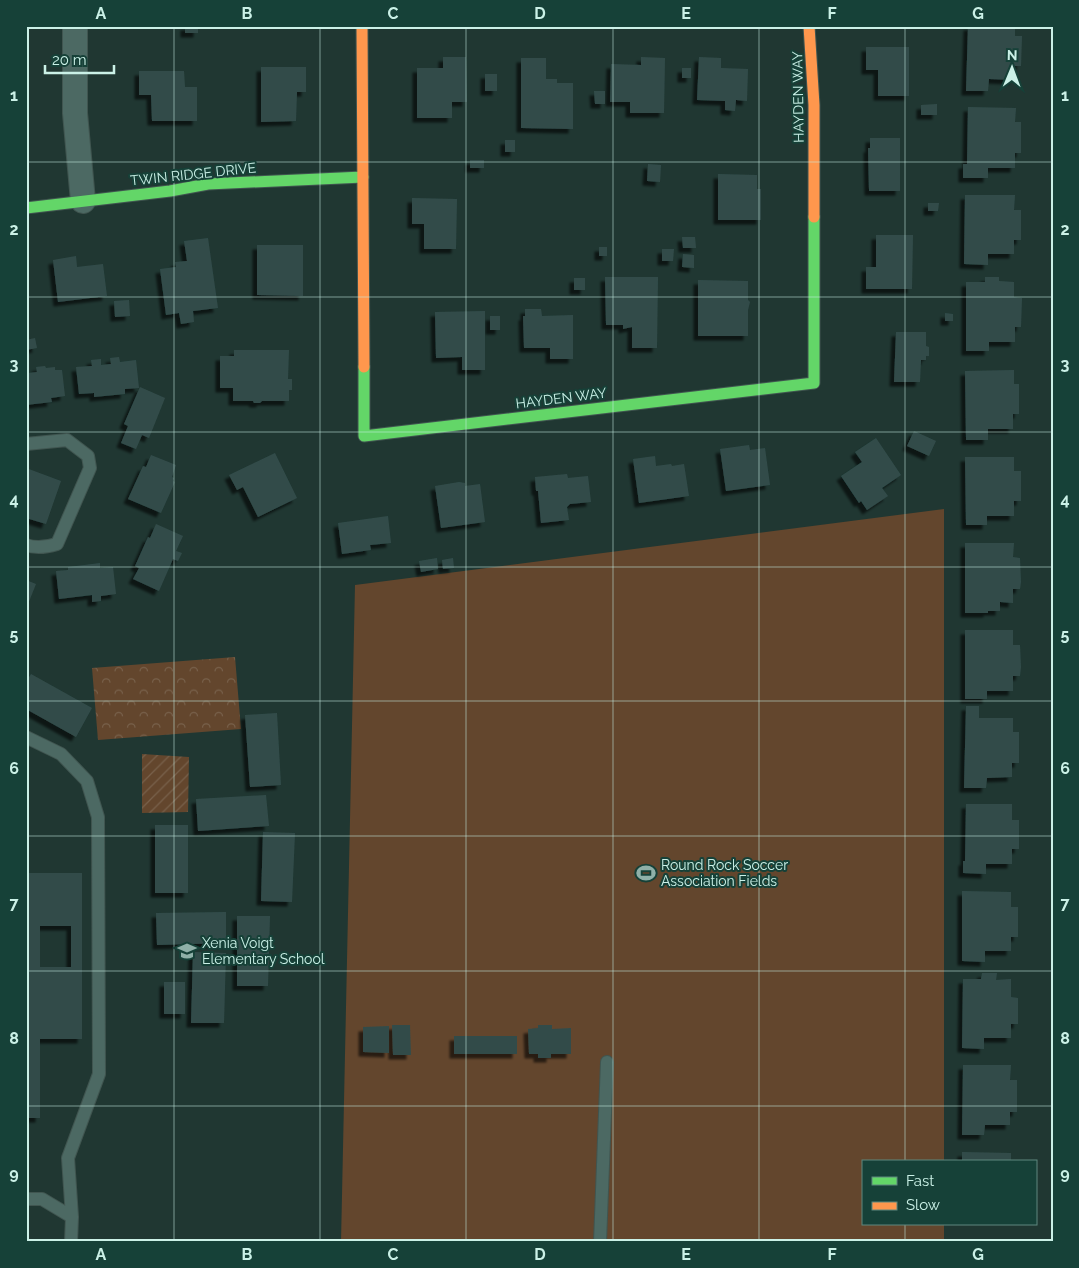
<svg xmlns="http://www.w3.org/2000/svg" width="1079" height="1268" viewBox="0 0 1079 1268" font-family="Raleway,sans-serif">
  <defs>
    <pattern id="park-crowns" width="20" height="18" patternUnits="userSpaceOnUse" patternTransform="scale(1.25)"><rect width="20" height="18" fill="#63462d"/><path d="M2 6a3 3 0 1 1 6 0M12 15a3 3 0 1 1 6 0" fill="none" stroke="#78614b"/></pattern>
    <pattern id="garden-furrows" width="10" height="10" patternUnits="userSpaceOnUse" patternTransform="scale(1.25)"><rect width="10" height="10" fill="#63462d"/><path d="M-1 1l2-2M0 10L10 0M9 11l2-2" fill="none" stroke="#78614b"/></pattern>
    <filter id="shadow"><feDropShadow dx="-4.5" dy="4.5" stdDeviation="1" flood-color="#0009"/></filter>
  </defs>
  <rect width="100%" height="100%" fill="#203732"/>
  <path fill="url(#park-crowns)" d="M235 657 241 729 98 740 92 668Z"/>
  <path fill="url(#garden-furrows)" d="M142 754 189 757 188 812 142 813Z"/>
  <path fill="#63462d" d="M944 509V1162H863V1224H944V1242H341L355 585Z"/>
  <path fill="#324c4a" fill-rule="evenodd" filter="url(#shadow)" d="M185 26H198V33H185Z
    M968 26H1015V36H1022L1021 66H1014V80L989 79 988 91H966Z
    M866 47H909V96H878V70H866Z
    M443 57H466L467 102H452V118H417V68H443Z
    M641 57 665 58 664 113H630V102H610L611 64 641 65Z
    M699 57 721 58V68L748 69 747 101 736 100 735 111 725 110V101L697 100Z
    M521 58H546V79H557V83H573V129L521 128Z
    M261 67H306V92H297L296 121 261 122Z
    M682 68H691V78H682Z
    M139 71H184L185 87H197V121H152L151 95H139Z
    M485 74H497V91H485Z
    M594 91H605V104H595Z
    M937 104V115H921V105Z
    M968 107 1016 108 1015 122H1021V153H1015V168H988V178H963V164H967Z
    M870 138H900V191H869L868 148H870Z
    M505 140H515V152H505Z
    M470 160H484V168H470Z
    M648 164 661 165 660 182 647 181Z
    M718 174 757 175V189H761V220H718Z
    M965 195H1015L1014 210H1021V240H1014V254H988V265L964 264Z
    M412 198 457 199 456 249H424V224H412Z
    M928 203H939L938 211H928Z
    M876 235H913L912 289H866V267H876Z
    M682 237H695L696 248H683Z
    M208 238 218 308 193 311 194 322 181 324 179 313 166 315 160 269 176 267 175 262 187 261 184 241Z
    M257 245H303V296L257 295Z
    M599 247H607V256H599Z
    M662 249H674L673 261H662Z
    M683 254 694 255V268L682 267Z
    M76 256 77 267 103 264 107 296 58 302 53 260Z
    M605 277H658L657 348H632V327L623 329V325H606Z
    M985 277H999V281L1014 282V297L1022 298 1021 327H1015V342H989V351H966V282H985Z
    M574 278H585V290H574Z
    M698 280 748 281V300L750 302 748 310V336H698Z
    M129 300 130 316 115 317 114 301Z
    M525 309H541L542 316 573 315V359H550V348H524L523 316H525Z
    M485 311V370H462V357L436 358 435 312Z
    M945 313 953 314V321H945Z
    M490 316H500V330H490Z
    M896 332H926V346L929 347V356H926V360H921L920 382H894Z
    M35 338 37 348 26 350V340Z
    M234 350H289L288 379H292V390H289V401H262L260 403H254L253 401H233V388H220V356H234Z
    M119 357 120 362 136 360 139 388 125 389V394L94 397V393L79 394 76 367 92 366 91 360 101 359V365L111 364 110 358Z
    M26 366 28 373 37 372 36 367 45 366 46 368 55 367V370H62L65 396 51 398 52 402 26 405Z
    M1014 370V384H1019V414H1013V429H988V440H966L965 371Z
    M140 387 165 398 149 438 142 435 136 449 121 443 128 426 124 424Z
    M914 431 936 441 929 456 907 446Z
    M876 438 901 475 882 488 888 496 867 510 861 501 859 503 841 476 862 462 855 452Z
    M749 445 750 450 765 448 770 485 726 491 720 449Z
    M275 453 297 498 258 517 243 487 237 490 229 475Z
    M151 455 176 465 172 477 174 478 173 481 175 482 161 513 128 499 143 466 146 467Z
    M655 456 656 466 671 464 672 466 684 464 689 496 639 503 633 459Z
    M965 457H1014V471H1021V501H1014V516H987V525H966Z
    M26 468 61 481 46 524 26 518Z
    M567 474 568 478 588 476 591 502 570 504 567 507 569 520 541 523 538 491H536L535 477Z
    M459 482 465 483V486L480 484 485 522 441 528 435 486Z
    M388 516 391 543 370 545 371 550 342 554 338 523Z
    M156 524 183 536 176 551 182 553 178 561 173 559 159 591 133 579 139 568 135 566 148 537 150 538Z
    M965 543H1014L1013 557 1020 558 1021 582 1020 589H1013V603L1000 602V611H988V613H965Z
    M437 558 438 569 421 572 419 561Z
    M453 558 454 568 443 569 442 560Z
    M100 563V568L113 567 116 594 101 596V601L92 602V595L59 599 56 571 68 570V567Z
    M26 580 36 584 26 609Z
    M965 630H1013V645H1020L1021 667 1020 676H1013V691H987V699H965Z
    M31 674 92 708 76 737 26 709V682Z
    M966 706H979V718H1013V732H1019V763H1012V777L987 778 986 788H964Z
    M277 713 281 785 250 787 245 715Z
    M266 795 269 826 198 831 196 799Z
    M966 804H1012V820H1019V849H1012V864H986V874L963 873V861H965Z
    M155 825H188V893H155Z
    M263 832 295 833 292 902 261 901Z
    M26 873H82V1039H40V1118H26ZM40 926H71V967H40Z
    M962 891 1011 892V907H1018V937H1011V951H985V962L962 961Z
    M226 912V943L157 945 156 913Z
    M237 916H270L268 986H237Z
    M193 952 226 953 224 1023H191Z
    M982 973H997L996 980 1011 979V997L1018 998V1024H1011V1038H984V1049L962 1048 963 979H981Z
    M164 982H185V1014H164Z
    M392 1025H410L411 1055H393Z
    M538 1025H552V1029L571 1028V1054H551V1058H538V1054H529L528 1029 538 1028Z
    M389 1026V1053L363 1052V1027Z
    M454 1036H517V1054H454Z
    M963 1065H1011L1010 1080H1017V1112H1010V1125H985L984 1135H962Z
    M962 1152 1011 1153V1162H962Z
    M962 1239H1011V1242H962Z"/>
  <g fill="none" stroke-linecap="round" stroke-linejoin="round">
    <g stroke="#405550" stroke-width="14">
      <path id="lane" d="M26 444 67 440 88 456 90 468 57 544C47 547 37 549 26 545
        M26 737 61 754 87 781 98 817 99 1074 68 1158 72 1217 71 1242
        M26 1199H42L72 1217
        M600 1242 607 1062"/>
    </g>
    <g stroke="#405550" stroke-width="26">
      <path id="street" d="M75 26V113L83 201"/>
    </g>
    <g stroke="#405550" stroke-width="13">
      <path id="fast" d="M26 208 170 191 208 184 363 177
        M364 367V436L814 383V217"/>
    </g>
    <g stroke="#405550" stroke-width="13">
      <path id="slow" d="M362 26 364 367
        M809 26 814 105V217"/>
    </g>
    <use href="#lane" stroke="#4c6963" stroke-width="12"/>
    <use href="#street" stroke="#4c6963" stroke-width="24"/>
    <use href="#fast" stroke="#63d668" stroke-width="11"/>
    <use href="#slow" stroke="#ff974d" stroke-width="11"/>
  </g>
  <path fill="none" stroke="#cbf1e7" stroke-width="1" stroke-opacity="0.55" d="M174 26V1242M320 26V1242M466 26V1242M613 26V1242M759 26V1242M905 26V1162M26 162H1053M26 297H1053M26 432H1053M26 567H1053M26 701H1053M26 836H1053M26 971H1053M26 1106H1053M905 1224V1242"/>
  <defs>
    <g id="stadium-bare" transform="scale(1.5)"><path d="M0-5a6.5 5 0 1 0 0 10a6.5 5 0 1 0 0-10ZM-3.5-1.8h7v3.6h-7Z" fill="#8fb0a8" stroke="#164138" stroke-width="2.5" paint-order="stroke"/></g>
    <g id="school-bare" transform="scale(1.5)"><path d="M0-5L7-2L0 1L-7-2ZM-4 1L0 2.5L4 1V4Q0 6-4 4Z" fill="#8fb0a8" stroke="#164138" stroke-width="2.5" paint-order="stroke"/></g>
  </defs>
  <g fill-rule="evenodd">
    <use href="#stadium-bare" x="646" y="873"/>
    <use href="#school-bare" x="187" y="951"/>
  </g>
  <g text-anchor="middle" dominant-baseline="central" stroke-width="4" stroke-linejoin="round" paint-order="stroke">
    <g font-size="14" fill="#cbf1e7" stroke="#164138">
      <text transform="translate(798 97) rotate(-91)">HAYDEN WAY</text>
      <text transform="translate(193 174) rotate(-6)">TWIN RIDGE DRIVE</text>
      <text transform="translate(561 398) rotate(-7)">HAYDEN WAY</text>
    </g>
    <g font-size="14" fill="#cbf1e7" stroke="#164138" text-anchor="start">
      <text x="661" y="865">Round Rock Soccer<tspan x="661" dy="16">Association Fields</tspan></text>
      <text x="202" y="943">Xenia Voigt<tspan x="202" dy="16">Elementary School</tspan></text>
    </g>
  </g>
  <rect width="1079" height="1268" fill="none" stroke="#164138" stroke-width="55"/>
  <rect x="862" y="1160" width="175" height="65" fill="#164138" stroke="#5e877e"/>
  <rect x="872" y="1177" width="25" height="8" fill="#63d668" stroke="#5e877e"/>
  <text x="906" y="1186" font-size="15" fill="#cbf1e7">Fast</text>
  <rect x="872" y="1202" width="25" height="8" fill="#ff974d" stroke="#5e877e"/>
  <text x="906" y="1210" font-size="15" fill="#cbf1e7">Slow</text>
  <g transform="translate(1012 68) rotate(1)" stroke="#164138" stroke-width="4" paint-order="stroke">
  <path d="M0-4L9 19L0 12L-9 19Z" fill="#cbf1e7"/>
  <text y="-8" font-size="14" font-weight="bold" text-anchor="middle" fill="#cbf1e7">N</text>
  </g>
  <path d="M45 65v8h69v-8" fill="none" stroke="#cbf1e7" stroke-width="2.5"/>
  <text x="52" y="65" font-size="15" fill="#cbf1e7" stroke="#164138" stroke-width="4" paint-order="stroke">20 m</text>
  <rect x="28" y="28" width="1024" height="1212" fill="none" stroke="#cbf1e7" stroke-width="2"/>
  <g font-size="16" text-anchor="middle" font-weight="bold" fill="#cbf1e7">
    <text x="101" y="19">A</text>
    <text x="247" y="19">B</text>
    <text x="393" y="19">C</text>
    <text x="540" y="19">D</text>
    <text x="686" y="19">E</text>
    <text x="832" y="19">F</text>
    <text x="978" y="19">G</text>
    <text x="14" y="101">1</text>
    <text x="1065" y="101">1</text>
    <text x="14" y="235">2</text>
    <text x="1065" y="235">2</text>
    <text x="14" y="370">3</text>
    <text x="1065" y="370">3</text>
    <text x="14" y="505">4</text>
    <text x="1065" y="505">4</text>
    <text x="14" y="640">5</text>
    <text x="1065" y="640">5</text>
    <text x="14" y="774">6</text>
    <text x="1065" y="774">6</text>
    <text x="14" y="909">7</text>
    <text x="1065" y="909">7</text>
    <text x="14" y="1044">8</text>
    <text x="1065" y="1044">8</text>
    <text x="14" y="1179">9</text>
    <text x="1065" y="1179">9</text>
    <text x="101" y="1260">A</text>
    <text x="247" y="1260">B</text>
    <text x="393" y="1260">C</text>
    <text x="540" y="1260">D</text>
    <text x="686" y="1260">E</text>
    <text x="832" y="1260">F</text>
    <text x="978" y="1260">G</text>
  </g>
</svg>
